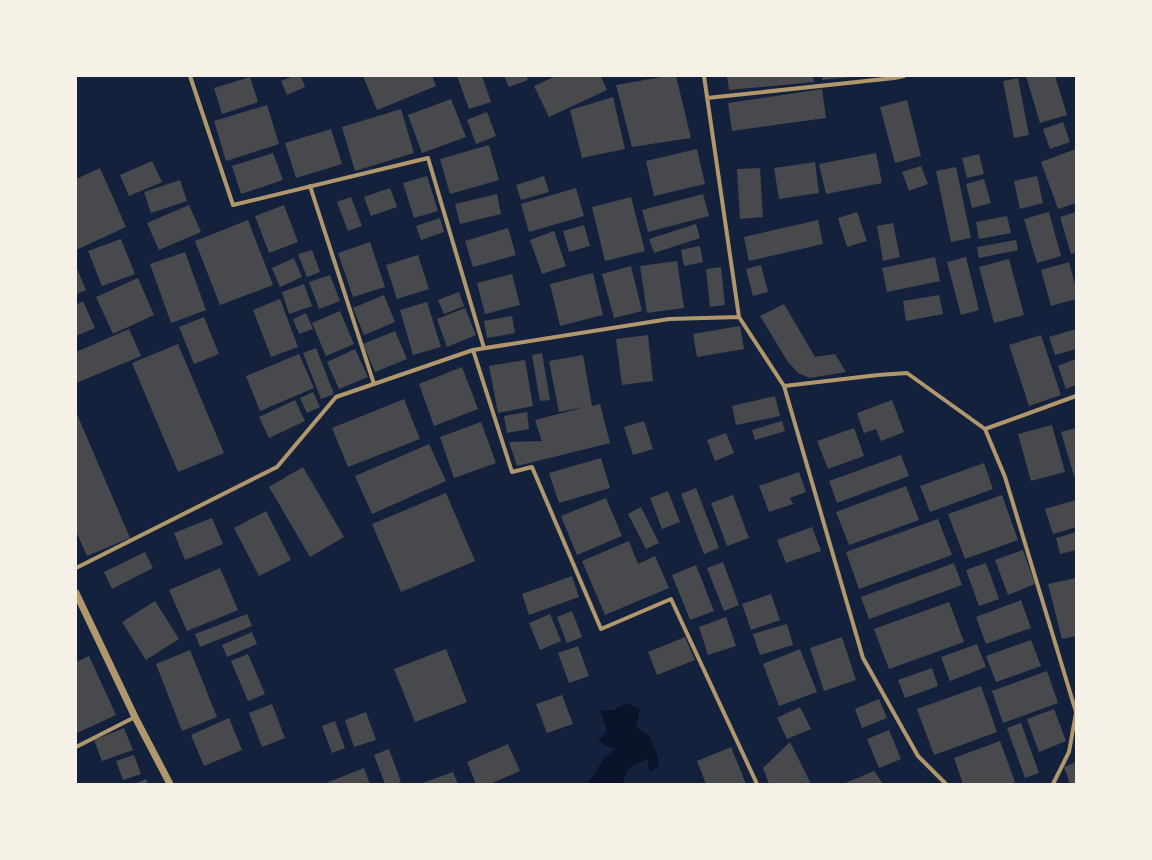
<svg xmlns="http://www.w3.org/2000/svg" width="1152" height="860" viewBox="0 0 1152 860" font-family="Commissioner,sans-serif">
  <rect width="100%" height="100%" fill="#14213d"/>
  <path fill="#0b132b" d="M627 703 640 709 636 727 650 737 657 755 659 766 649 772 648 759C633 765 625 767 623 784H588L604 758 615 749 598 742 607 731 600 711 614 710Z"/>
  <path fill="#48494c" d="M294 76H301L305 87 287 95 281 81Z
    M363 76H432L436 86 377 110Z
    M457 76H482L491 102 469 109Z
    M504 76H526L528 80 509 87Z
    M556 76H601L607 90 549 117 534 86Z
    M667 76H676L691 138 632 147 616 85Z
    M727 76H813L814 82 729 90Z
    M822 76H850V77L822 80Z
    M1026 76H1055L1067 115 1040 123Z
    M250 77 258 102 222 114 214 88Z
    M1018 78 1029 135 1014 138 1003 81Z
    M822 89 826 118 732 131 728 103Z
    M613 97 625 149 582 158 570 110Z
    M451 99 466 137 422 153 408 115Z
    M907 100 921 156 895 163 880 107Z
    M267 105 279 144 226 161 214 121Z
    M401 109 414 153 355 171 342 127Z
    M487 112 496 136 476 144 467 120Z
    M1063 122 1070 142 1050 149 1043 129Z
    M331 129 342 164 296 178 285 143Z
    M489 145 499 180 450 194 440 159Z
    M697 149 705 184 654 196 646 161Z
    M1076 149V203L1058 209 1041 162Z
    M273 153 283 180 241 194 232 166Z
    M876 153 882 183 826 194 819 164Z
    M979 154 984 174 967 178 962 158Z
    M152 161 162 182 129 196 120 175Z
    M815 162 819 193 779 199 774 168Z
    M921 166 928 184 909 191 902 172Z
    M956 167 971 238 951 242 936 171Z
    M100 168 126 227 76 250V179Z
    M760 168 763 217 740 219 737 169Z
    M427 176 438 211 414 218 403 183Z
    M544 176 549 192 521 200 516 185Z
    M1037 176 1043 203 1020 209 1014 181Z
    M984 179 991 203 972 208 966 184Z
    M180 180 187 201 151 213 144 192Z
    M390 188 397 207 371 216 364 197Z
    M576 188 584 216 529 232 521 204Z
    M497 194 501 214 460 224 455 204Z
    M703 194 709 216 648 232 642 210Z
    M351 197 362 226 348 231 337 202Z
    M631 197 645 251 605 261 592 207Z
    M189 205 201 232 159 250 147 223Z
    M284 205 298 242 269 253 255 216Z
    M857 212 867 241 847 247 838 218Z
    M1049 212 1061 256 1037 263 1024 219Z
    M1076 212V252L1071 254 1060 217Z
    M1007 216 1011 233 979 239 976 222Z
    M440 218 444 232 421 240 416 226Z
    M248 220 273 285 220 305 195 241Z
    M818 220 823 244 749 261 744 237Z
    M893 223 900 257 883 261 877 226Z
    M696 224 700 238 654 253 649 239Z
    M584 225 590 246 569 252 563 231Z
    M508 228 516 255 473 267 465 241Z
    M554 231 566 266 542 274 530 240Z
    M121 239 135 274 102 286 88 251Z
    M1016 240 1018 250 979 258 977 247Z
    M370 242 385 287 353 297 338 253Z
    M700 246 703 262 684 266 681 250Z
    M312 250 320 272 307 277 298 254Z
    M185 252 206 310 171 323 150 264Z
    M418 255 429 289 397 299 386 265Z
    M935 257 940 281 887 292 882 268Z
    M966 257 979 310 961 315 947 262Z
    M294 258 302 277 280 287 272 268Z
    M1009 259 1024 315 994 323 979 267Z
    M677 261 684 308 647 313 640 266Z
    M1069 262 1076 288V299L1051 306 1041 270Z
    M761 265 768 292 753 296 746 269Z
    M76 266 86 290 76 294Z
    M631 266 642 311 614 318 602 274Z
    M721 267 725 305 710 307 706 269Z
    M593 273 603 315 560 326 550 284Z
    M512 274 520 305 485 314 477 283Z
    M330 275 340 301 319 309 309 282Z
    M138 278 154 315 113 334 96 297Z
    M304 284 312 306 289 314 282 292Z
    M459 292 464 306 444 314 438 300Z
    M384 295 395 322 364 335 353 308Z
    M939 295 943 314 906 321 903 301Z
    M280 299 298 347 271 357 253 310Z
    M83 301 95 328 76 336V305Z
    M427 302 441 347 413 355 400 310Z
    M784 304 815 357 835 354 846 372 810 378 798 373 788 362 760 316Z
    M465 308 476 335 447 347 437 319Z
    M340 311 354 344 326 356 312 323Z
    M306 313 313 329 299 334 293 319Z
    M512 316 515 333 487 338 484 321Z
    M204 317 219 354 194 364 179 327Z
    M740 326 744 349 697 357 693 334Z
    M129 329 141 356 76 383V352Z
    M1076 329V349L1055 355 1049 337Z
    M395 331 407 359 375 372 363 344Z
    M648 335 653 381 622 385 616 339Z
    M1041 335 1061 395 1029 406 1009 345Z
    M178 344 224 453 178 472 132 363Z
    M316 348 334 394 321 399 303 353Z
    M355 349 368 377 339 389 327 362Z
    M542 353 550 400 540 401 532 355Z
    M299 354 314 388 260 411 246 376Z
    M583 355 592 406 600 404 610 443 517 466 509 442 542 441 535 420 585 407 559 412 549 361Z
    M1076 359V385L1066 389 1058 366Z
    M525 360 533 406 498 413 489 366Z
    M462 367 478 409 434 426 419 384Z
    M313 392 320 407 307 413 300 398Z
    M775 396 780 416 736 425 732 406Z
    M404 399 420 439 348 467 332 428Z
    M295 400 305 421 269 438 259 417Z
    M892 400 904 432 881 441 876 429 864 433 857 413Z
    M76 412 130 538 87 556 76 531Z
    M527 412 529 429 507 433 504 416Z
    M644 421 653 449 633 455 624 427Z
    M782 421 785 431 755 440 752 430Z
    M481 422 496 463 454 478 440 437Z
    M1052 425 1065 472 1031 481 1018 434Z
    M854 428 864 456 828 469 817 441Z
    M1076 428V476H1074L1061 432Z
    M726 433 734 453 715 461 707 440Z
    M429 444 446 481 372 514 355 476Z
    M901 455 909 476 837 503 829 481Z
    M601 458 610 488 559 503 549 473Z
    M984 463 993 489 930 512 920 486Z
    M303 467 344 537 310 557 269 487Z
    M799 472 806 492 790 498 793 504 769 512 759 486Z
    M906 486 919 520 849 545 836 512Z
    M696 488 719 548 704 554 681 494Z
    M668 491 680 522 662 529 650 498Z
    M446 493 475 561 401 592 372 524Z
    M733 495 749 538 727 546 711 503Z
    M1002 495 1018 540 965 559 948 514Z
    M606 498 622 536 577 555 561 516Z
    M1076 500V527L1053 534 1045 509Z
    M641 507 659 543 646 549 628 514Z
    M266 511 291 560 259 576 234 528Z
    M212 518 223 544 185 560 174 533Z
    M938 519 952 555 859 589 846 552Z
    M812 527 821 551 786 563 777 540Z
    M1076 532V550L1060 554 1056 538Z
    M629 541 638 564 655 556 669 588 605 615 582 561Z
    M1023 550 1035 584 1008 595 995 560Z
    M145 552 153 568 112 589 104 572Z
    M723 562 739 605 724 611 707 568Z
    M954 563 962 585 869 619 861 597Z
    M986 563 999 599 979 606 966 570Z
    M696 565 714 611 690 620 672 575Z
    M220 568 238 610 187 631 169 590Z
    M572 576 579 597 529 615 522 594Z
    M1076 578V636L1062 639 1048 584Z
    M771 594 780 620 751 630 742 604Z
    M1021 600 1031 628 986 644 976 617Z
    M155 601 179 639 146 660 122 622Z
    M949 602 964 642 889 669 874 629Z
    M572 611 582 637 567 643 557 617Z
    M247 614 252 626 200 647 195 634Z
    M550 614 561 641 540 650 529 623Z
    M726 617 736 646 708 655 699 627Z
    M787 624 793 645 760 655 753 634Z
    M252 632 257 644 227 657 222 645Z
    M685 637 695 660 657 675 648 652Z
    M842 637 856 680 824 691 810 648Z
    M1031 640 1041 666 996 682 986 656Z
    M977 644 986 667 950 681 941 657Z
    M578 646 589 676 569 683 558 653Z
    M446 649 467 702 415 722 394 669Z
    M800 649 817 692 779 706 763 664Z
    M190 650 217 717 182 731 156 664Z
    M248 654 265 694 248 701 231 661Z
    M89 656 116 715 77 733 76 731V662Z
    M932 668 938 686 905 698 898 680Z
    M1047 671 1058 703 1003 723 992 691Z
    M981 686 997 732 934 755 917 709Z
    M562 695 573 724 547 733 536 704Z
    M879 699 887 718 862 728 855 709Z
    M272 704 285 738 262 747 249 713Z
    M800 707 811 729 787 739 777 718Z
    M1054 709 1066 741 1039 752 1027 719Z
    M366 712 376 740 354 747 345 720Z
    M229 718 242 750 204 766 191 735Z
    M335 721 345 748 332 753 322 726Z
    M1021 723 1039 773 1025 778 1007 728Z
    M124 728 133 750 102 761 94 740Z
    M889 730 901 759 879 768 867 739Z
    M1000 741 1015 782 1010 784H963L954 758Z
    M790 742 811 784H769L763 768Z
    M508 744 520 771 490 784H476L467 762Z
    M731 747 746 784H706L697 761Z
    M389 749 401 782 395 784H385L374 755Z
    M134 755 141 774 123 780 116 761Z
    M1076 762V783L1070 784 1064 767Z
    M364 768 370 784H326V783Z
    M874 771 883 784H843Z
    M453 772 458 784H420Z
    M146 779 148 784H134Z"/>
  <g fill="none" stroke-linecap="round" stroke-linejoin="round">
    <path stroke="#b1986c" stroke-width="4" d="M190 76 233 205 428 158 484 348
      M704 76 739 317 784 386 863 658 918 756 946 784
      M707 98 894 78 904 76
      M310 186 374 384
      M473 350 512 472 532 467 601 629 671 599 757 784
      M784 386 878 375 907 373 985 429 1005 477 1076 712
      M985 429 1076 396
      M76 568 277 467 336 397 473 350 669 319 739 317
      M76 747 135 717
      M1053 784 1069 752 1076 713"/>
    <path stroke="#b1986c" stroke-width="7" d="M76 593 135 717 170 784"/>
  </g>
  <rect width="1152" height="860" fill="none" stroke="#f6f1e7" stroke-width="154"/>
</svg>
